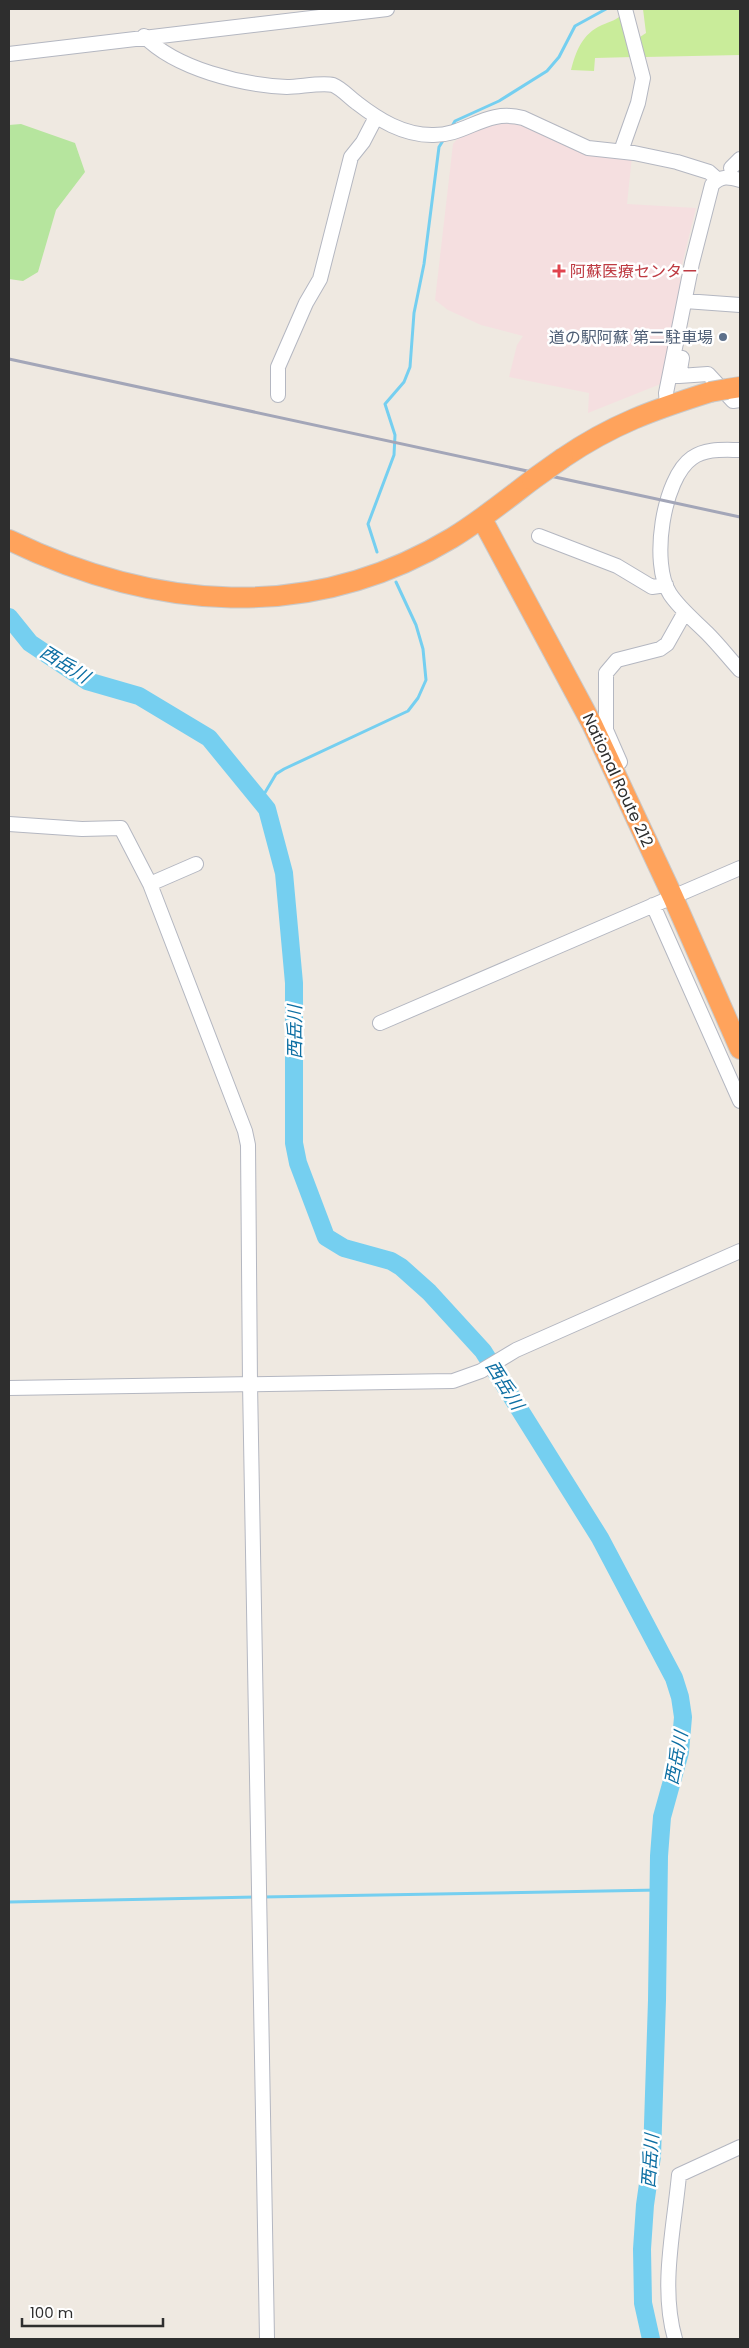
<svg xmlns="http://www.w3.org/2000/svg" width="749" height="2348" viewBox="0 0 749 2348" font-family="Poppins,'Noto Sans JP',sans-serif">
  <rect width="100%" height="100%" fill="#efe9e1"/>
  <path fill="#f5dfe0" d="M501 117 632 156 627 204 696 208 679 277 683 281 663 383 588 413 589 393 509 377 517 345 523 336 481 325 448 310 435 300 453 144 462 134Z"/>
  <path fill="#b6e59e" d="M21 124 75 143 85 172 56 210 38 272 23 281 9 279V125Z"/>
  <path fill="#c9ec9a" d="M643 9H740V55L645 57 640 37 646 33Z
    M623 13 633 57 595 58 594 71 571 70C576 51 582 34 602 25 611 21 616 21 623 13Z"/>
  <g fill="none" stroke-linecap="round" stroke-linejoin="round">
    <path stroke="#75cff0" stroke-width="3" d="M451 128 455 121 499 101 547 71 559 57 575 26 606 9
      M377 552 368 524 394 455 395 435 385 404 404 382 410 367 414 313 424 264 439 147 444 139
      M260 801 276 774 284 769 408 711 418 698 426 680 423 649 416 625 396 582
      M262 1897 659 1890
      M9 1902 256 1897"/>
    <path stroke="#75cff0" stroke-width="18" d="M9 617 30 643 87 681 139 696 209 738 267 809 284 873 294 983V1143L298 1163 326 1237 344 1248 391 1261 401 1267 429 1292 483 1351 600 1538 674 1678 680 1697 683 1717 680 1752 662 1817 659 1856 657 2000 652 2156 645 2205 642 2249 643 2303 651 2339"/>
    <g stroke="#b4b7c1" stroke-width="16">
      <path id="minor" d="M144 36C176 69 242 85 287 87 300 87 322 82 333 85 341 88 350 98 357 103 379 120 403 135 432 135 467 136 485 108 523 118L588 148 634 153 677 162 709 172 717 179
        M9 54 387 9
        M621 151 638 103 643 78 625 9
        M731 168 740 159
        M685 301 740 305
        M682 358 679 376 708 374 733 401 740 400
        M278 395V367L306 303 320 279 351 157 363 142 376 117
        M667 406 666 393 692 263 712 185C721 175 729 177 740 180
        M740 450C724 450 706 448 692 458 663 478 650 564 670 594 680 609 695 621 707 633 719 645 729 658 740 670
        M539 536 617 566 652 587 666 585
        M620 762 606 730V673L617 660 660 649 667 644 685 612
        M9 824 82 829 121 828 150 884 245 1131 248 1145 250 1383 267 2339
        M150 884 196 864
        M653 905 740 1101
        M380 1023 740 868
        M9 1388 453 1381 481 1371 516 1350 740 1251
        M675 2339C660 2287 674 2229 679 2175L740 2147"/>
    </g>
    <g stroke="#c9c9c9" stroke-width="22">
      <path id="highway" d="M727 389 740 387
        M563 458C613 424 653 410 710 392
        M482 519 592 724 673 897 740 1049
        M9 540C154 610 309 624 452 538 480 521 506 500 532 480"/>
    </g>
    <use href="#minor" stroke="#fff" stroke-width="14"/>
    <use href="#highway" stroke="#ffa35c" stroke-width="20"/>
    <path stroke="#a3a6b8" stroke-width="3" d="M9 359 740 517"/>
    <g stroke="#c9c9c9" stroke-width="22" stroke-linecap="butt">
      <path id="highway-bridge" d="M710 392 727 389
        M532 480 563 458"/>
    </g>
    <use href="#highway-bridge" stroke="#ffa35c" stroke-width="20"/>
  </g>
  <path fill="#e0444e" stroke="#fff" stroke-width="2" d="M556.5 263.5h5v5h5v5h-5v5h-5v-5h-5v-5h5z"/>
  <circle fill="#5c6f8a" stroke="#fff" stroke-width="2" cx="723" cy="337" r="5"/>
  <g text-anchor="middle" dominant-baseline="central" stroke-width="5" stroke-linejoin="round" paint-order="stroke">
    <g font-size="16" fill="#be3a42" stroke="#fff" text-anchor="start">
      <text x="570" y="271">阿蘇医療センター</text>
    </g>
    <g font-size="16" fill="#4e5e75" stroke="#fff" text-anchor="end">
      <text x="713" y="337">道の駅阿蘇 第二駐車場</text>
    </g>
    <g font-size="16" fill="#2e2e2e" stroke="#fff">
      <text transform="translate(618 780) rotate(65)">National Route 212</text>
    </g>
    <g font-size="18" font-style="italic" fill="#0d6fa3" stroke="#fff">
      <text transform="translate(65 664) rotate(32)">西岳川</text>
      <text transform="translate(294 1032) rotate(-90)">西岳川</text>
      <text transform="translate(505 1385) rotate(58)">西岳川</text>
      <text transform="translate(676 1758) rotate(-79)">西岳川</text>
      <text transform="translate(650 2161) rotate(-86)">西岳川</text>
    </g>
  </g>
  <rect width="749" height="2348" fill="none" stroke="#2e2e2e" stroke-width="20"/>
  <path d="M22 2318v8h141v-8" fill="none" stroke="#2e2e2e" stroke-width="2.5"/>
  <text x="30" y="2318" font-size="15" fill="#2e2e2e" stroke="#ffffff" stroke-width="4" paint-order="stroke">100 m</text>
</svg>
